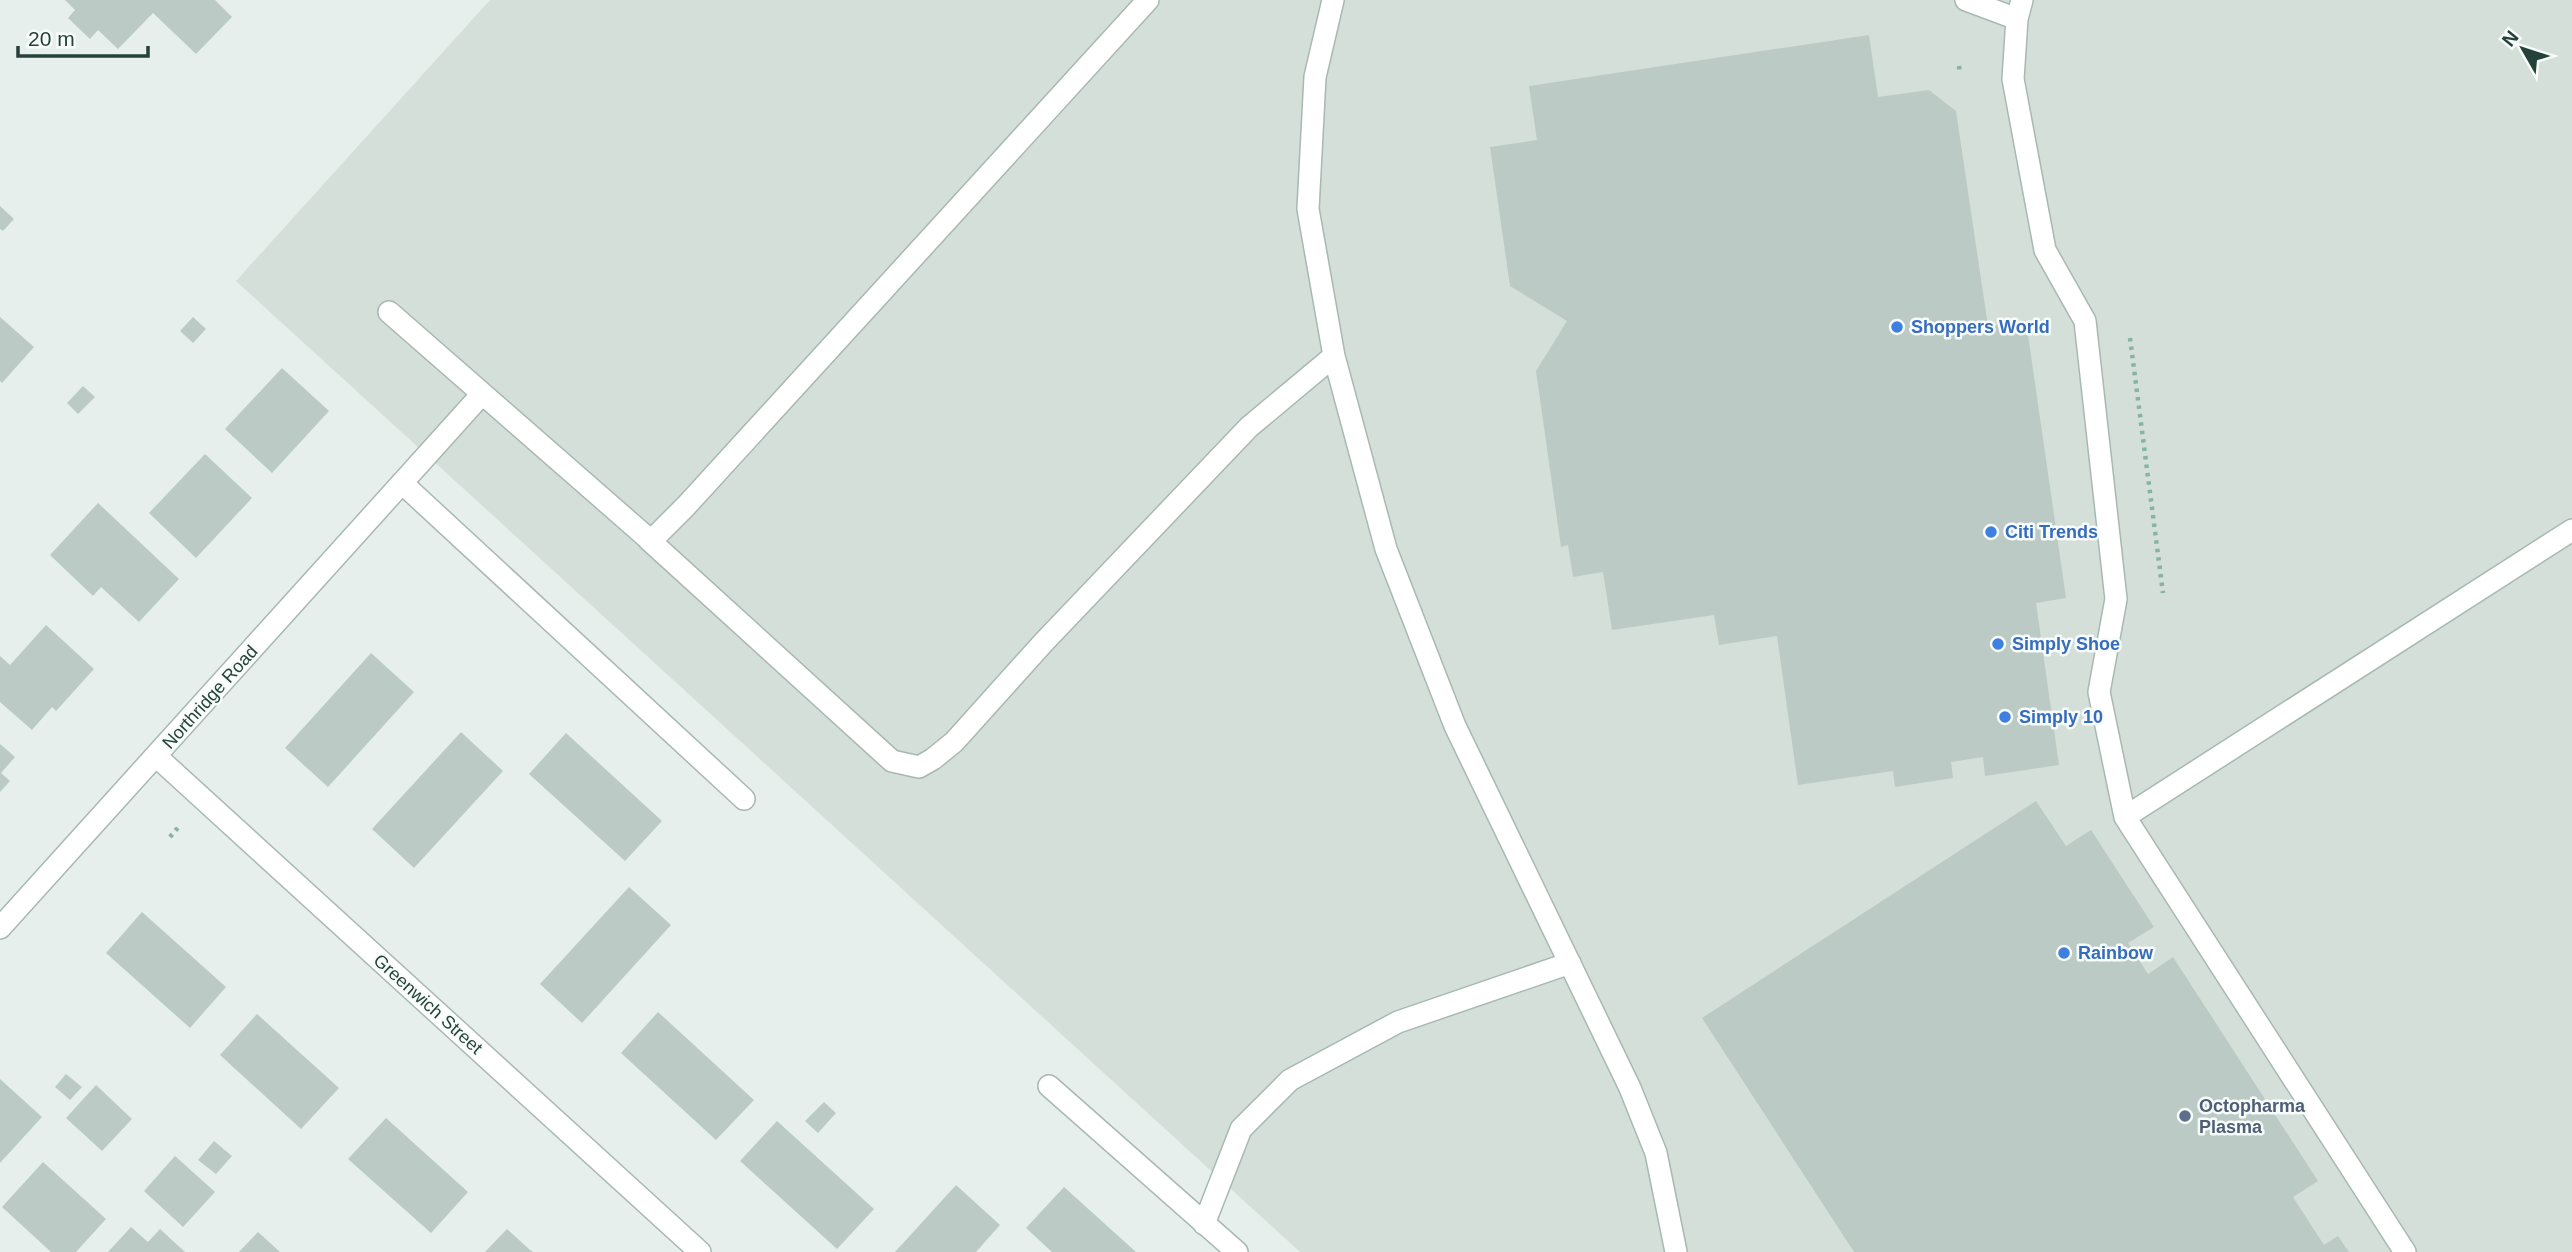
<svg xmlns="http://www.w3.org/2000/svg" width="2572" height="1252" viewBox="0 0 2572 1252" font-family="Arial,sans-serif">
  <rect width="100%" height="100%" fill="#e6efeb"/>
  <path fill="#d4dfda" d="M490 0H2572V1252H1300L236 281Z"/>
  <path fill="#bbcac4" d="M65 0H215L232 17 196 54 153 13 118 49 98 30 90 39 68 18 75 10Z
    M1869 35 1878 97 1929 90 1956 111 1988 326 2026 321 2066 598 2036 603 2059 765 1985 776 1983 757 1951 762 1953 778 1895 787 1893 771 1798 785 1777 636 1719 645 1714 615 1612 630 1603 572 1573 577 1568 545 1561 547 1536 371 1567 321 1510 286 1490 147 1537 140 1529 86Z
    M0 206 14 219 3 231 0 229Z
    M0 317 34 347 2 383 0 381Z
    M193 317 206 329 193 343 180 331Z
    M282 368 329 411 272 473 225 429Z
    M83 386 95 397 78 414 67 403Z
    M205 454 252 498 196 558 149 513Z
    M98 503 179 579 139 622 101 587 93 596 50 555Z
    M46 625 94 669 56 711 52 707 32 730 0 702V656L10 665Z
    M371 653 414 692 328 787 285 748Z
    M461 732 503 771 414 868 372 829Z
    M566 733 662 821 625 861 529 774Z
    M0 744 15 757 1 773 10 781 0 792Z
    M2036 801 2066 846 2091 830 2154 927 2128 943 2148 974 2173 957 2318 1181 2293 1197 2324 1245 2338 1236 2349 1252H1854L1702 1018Z
    M629 887 671 925 582 1023 540 984Z
    M142 912 226 987 190 1028 106 953Z
    M658 1012 754 1100 716 1140 621 1053Z
    M257 1014 339 1088 301 1129 220 1055Z
    M66 1074 82 1087 70 1100 55 1087Z
    M0 1079 42 1117 0 1163Z
    M96 1085 132 1119 102 1151 66 1118Z
    M824 1102 836 1113 818 1133 805 1121Z
    M386 1118 468 1192 431 1233 348 1159Z
    M777 1121 874 1209 837 1249 740 1161Z
    M214 1141 232 1156 216 1174 198 1160Z
    M175 1156 215 1192 183 1227 144 1191Z
    M43 1162 106 1219 76 1252H51L2 1207Z
    M956 1185 1000 1225 976 1252H895Z
    M1064 1187 1136 1252H1052L1026 1228Z
    M131 1227 148 1242 160 1229 185 1252H108Z
    M507 1229 529 1249 533 1252H485Z
    M258 1232 280 1252H239Z"/>
  <g fill="none" stroke-linecap="round" stroke-linejoin="round">
    <g stroke="#a8b8b2" stroke-width="24">
      <path id="lane" d="M1333 0 1315 77 1308 209 1334 356 1386 549 1455 726 1630 1088 1656 1153 1676 1252
        M1966 0 2017 19
        M2022 0 2017 19 2013 79 2045 250 2085 321 2116 599 2099 692 2125 817 2405 1252
        M389 312 651 541 686 506 1148 0
        M419 464 482 394
        M402 483 744 799
        M648 539 892 761 919 767 933 759 954 742 1043 643 1249 427 1334 356
        M2125 817 2572 530
        M1049 1086 1237 1252
        M1204 1224 1241 1129 1290 1080 1398 1022 1570 963"/>
    </g>
    <g stroke="#a8b8b2" stroke-width="24">
      <path id="street" d="M157 757 700 1252
        M0 928 419 464"/>
    </g>
    <path stroke="#86b3a5" stroke-width="4.5" stroke-dasharray="3.5 5" stroke-linecap="butt" d="M1959 66 1960 74
      M2130 338 2163 593
      M170 837 181 824"/>
    <use href="#lane" stroke="#fff" stroke-width="21"/>
    <use href="#street" stroke="#fff" stroke-width="21"/>
  </g>
  <g fill="#3f7fe0" stroke="#f7fbf9" stroke-width="2.5">
    <circle cx="1897" cy="327" r="7"/>
    <circle cx="1991" cy="532" r="7"/>
    <circle cx="1998" cy="644" r="7"/>
    <circle cx="2005" cy="717" r="7"/>
    <circle cx="2064" cy="953" r="7"/>
  </g>
  <circle fill="#5c6f8a" stroke="#f7fbf9" stroke-width="2.5" cx="2185" cy="1116" r="7"/>
  <g text-anchor="middle" dominant-baseline="central" stroke-width="5" stroke-linejoin="round" paint-order="stroke">
    <g font-size="18" font-weight="bold" fill="#366cbe" stroke="#f7fbf9" text-anchor="start">
      <text x="1911" y="327">Shoppers World</text>
      <text x="2005" y="532">Citi Trends</text>
      <text x="2012" y="644">Simply Shoe</text>
      <text x="2019" y="717">Simply 10</text>
      <text x="2078" y="953">Rainbow</text>
    </g>
    <g font-size="18" fill="#24423a" stroke="#f7fbf9">
      <text transform="translate(210 697) rotate(-48)">Northridge Road</text>
      <text transform="translate(428 1004) rotate(42)">Greenwich Street</text>
    </g>
    <g font-size="18" font-weight="bold" fill="#4e5e75" stroke="#f7fbf9" text-anchor="start">
      <text x="2199" y="1106">Octopharma<tspan x="2199" dy="21">Plasma</tspan></text>
    </g>
  </g>
  <g transform="translate(2523 49) rotate(309)" stroke="#f7fbf9" stroke-width="5" paint-order="stroke">
  <path d="M0-5L12 26L0 18L-12 26Z" fill="#24423a"/>
  <text y="-10" font-size="19" font-weight="bold" text-anchor="middle" fill="#24423a">N</text>
  </g>
  <path d="M18 46v10h130v-10" fill="none" stroke="#24423a" stroke-width="3.5"/>
  <text x="28" y="46" font-size="21" fill="#24423a" stroke="#f7fbf9" stroke-width="5" paint-order="stroke">20 m</text>
</svg>
